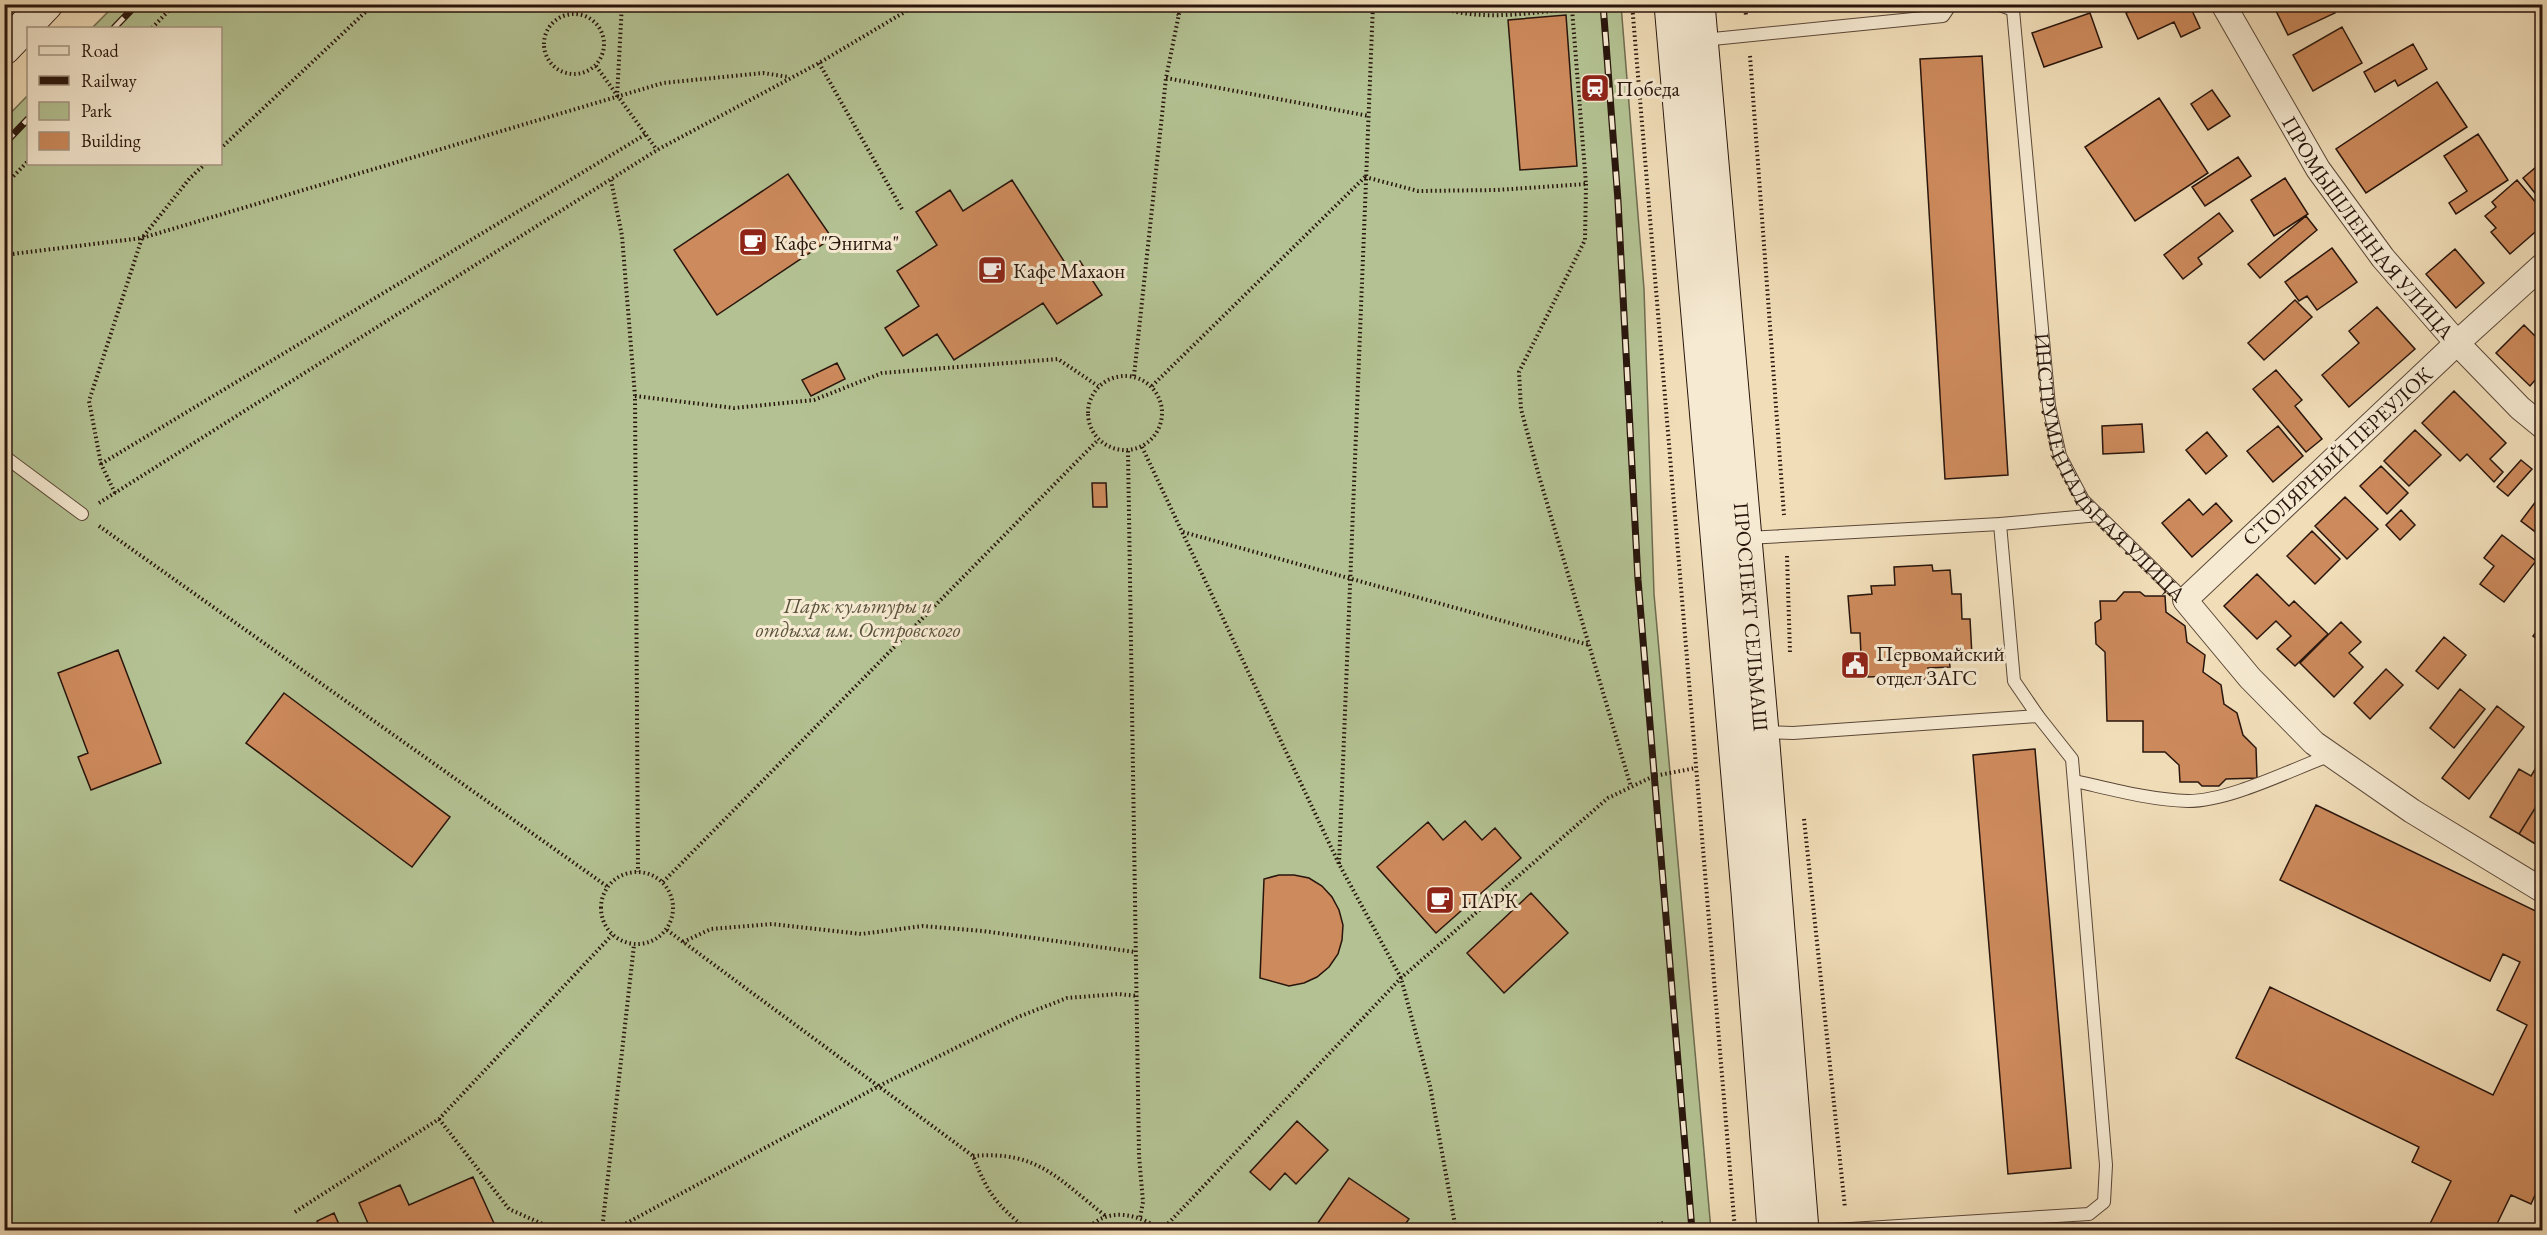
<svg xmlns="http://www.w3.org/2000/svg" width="2547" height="1235" viewBox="0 0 2547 1235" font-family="'EB Garamond',serif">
  <rect width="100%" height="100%" fill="#f1deb9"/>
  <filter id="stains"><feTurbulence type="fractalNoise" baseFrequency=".00333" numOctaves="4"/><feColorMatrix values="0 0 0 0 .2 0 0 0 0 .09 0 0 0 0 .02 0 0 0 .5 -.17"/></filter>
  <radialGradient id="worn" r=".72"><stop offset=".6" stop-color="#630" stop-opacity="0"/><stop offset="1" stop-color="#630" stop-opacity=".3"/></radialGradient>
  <path fill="#b4c293" stroke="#6e6c50" stroke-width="1.5" d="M115 5H1621L1644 289 1654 594 1711 1230H5L4 120 28 95V164H220V28H92Z"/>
  <path fill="#cd8a5c" stroke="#28150c" stroke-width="1.5" d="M2146 4H2189L2200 28 2181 37 2174 22 2138 39 2126 13Z
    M2278 4H2331L2335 13 2288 35 2274 7Z
    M2090 13 2102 47 2044 67 2032 33Z
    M1566 15 1577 166 1520 170 1508 20Z
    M2342 27 2362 63 2313 91 2293 55Z
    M2413 44 2427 69 2398 86 2395 80 2375 92 2364 72Z
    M1982 56 2008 475 1945 479 1920 59Z
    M2437 82 2467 127 2366 193 2336 149Z
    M2212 90 2230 116 2208 130 2191 104Z
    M2159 98 2208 173 2135 221 2085 147Z
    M2478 134 2508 180 2456 214 2449 203 2467 191 2444 156Z
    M2238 157 2251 176 2205 206 2192 187Z
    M2542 162V202L2523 178Z
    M788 174 832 238 717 315 674 250Z
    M2285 178 2308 214 2274 236 2251 200Z
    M1012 180 1069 269 1080 261 1102 295 1057 324 1043 303 954 360 937 334 903 356 885 328 919 306 897 271 937 245 916 212 950 190 963 211Z
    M2517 180 2542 210V226L2510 254 2491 232 2496 228 2485 216 2496 207 2492 202Z
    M2219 213 2233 231 2198 258 2202 264 2183 279 2164 255Z
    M2306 216 2317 230 2260 278 2248 264Z
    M2332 248 2357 282 2317 310 2307 296 2299 301 2285 282Z
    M2455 249 2484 283 2456 308 2426 274Z
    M2295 300 2312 317 2264 360 2248 343Z
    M2377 307 2415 349 2349 407 2322 375 2359 343 2349 331Z
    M2524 325 2542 343V372L2530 386 2496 353Z
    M837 363 845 379 811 396 802 380Z
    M2276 370 2302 400 2295 406 2322 439 2306 452 2253 389Z
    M2454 391 2506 443 2490 459 2503 472 2494 482 2467 454 2460 461 2422 423Z
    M2142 424 2144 452 2103 454 2102 426Z
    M2278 426 2303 456 2273 482 2247 451Z
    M2415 430 2441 455 2409 486 2384 461Z
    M2207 432 2227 456 2206 474 2186 450Z
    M2521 460 2532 469 2508 496 2497 487Z
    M2381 466 2408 493 2387 514 2360 486Z
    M1092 483H1106L1107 507H1093Z
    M2540 496 2542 497V537L2521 521Z
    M2345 497 2378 529 2347 559 2315 526Z
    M2189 499 2203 515 2216 503 2232 521 2192 557 2162 523Z
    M2401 510 2415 525 2400 540 2386 525Z
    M2312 531 2340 559 2315 584 2287 556Z
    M2502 535 2536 561 2504 602 2480 584 2494 566 2484 558Z
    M1932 565 1933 571 1950 570 1952 594H1961L1962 619H1970L1972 656 1949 657 1950 667 1928 668 1929 679 1892 681V676L1868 677 1867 654 1861 655 1860 633H1851L1848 596 1872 594 1871 586 1895 585 1894 567Z
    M2257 574 2289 606 2294 601 2328 634 2295 666 2277 649 2291 636 2276 621 2257 639 2224 606Z
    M2124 592H2140L2145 596H2165L2166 612 2185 626 2187 642 2205 655 2203 672 2221 685 2224 704 2237 713 2243 735 2256 748 2257 778 2226 779 2219 786H2202L2198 782H2180L2179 765 2165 752H2143V721H2107L2105 652 2096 644 2095 623 2101 619 2100 601H2116Z
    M2341 622 2361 642 2349 653 2363 667 2334 697 2300 663Z
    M2542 624V643L2533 636Z
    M2444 637 2466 655 2438 689 2416 671Z
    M118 650 161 763 91 790 78 757 88 753 58 673Z
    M2386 669 2403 685 2370 719 2354 703Z
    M2460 689 2485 709 2454 748 2430 728Z
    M284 693 450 817 412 867 246 743Z
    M2497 706 2524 727 2469 799 2442 778Z
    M2035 749 2071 1168 2008 1174 1973 755Z
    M2542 758V797L2519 834 2490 817 2519 769 2531 776Z
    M2542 797V848L2519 834Z
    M2316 805 2542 914V1130L2539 1138 2542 1139V1180L2531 1204 2511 1195 2494 1230H2427L2451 1181 2412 1162 2419 1147 2236 1058 2270 987 2493 1095 2527 1025 2497 1010 2520 962 2503 954 2490 981 2280 880Z
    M1465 821 1482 840 1495 828 1521 858 1436 933 1377 867 1428 822 1443 840Z
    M1279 875H1294L1309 878 1322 886 1332 897 1339 910 1343 925 1342 940 1338 954 1329 967 1317 977 1304 983 1289 986 1260 978 1264 879Z
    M1531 893 1568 933 1504 993 1467 953Z
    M1297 1121 1328 1150 1296 1184 1285 1173 1270 1190 1250 1172Z
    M473 1177 497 1230H371L359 1203 400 1185 409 1205Z
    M1349 1178 1409 1219 1401 1230H1313Z
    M334 1213 341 1229 321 1230 317 1221Z"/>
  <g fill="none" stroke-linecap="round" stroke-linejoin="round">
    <g stroke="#5a4737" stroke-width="14">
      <g id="service">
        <path id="s1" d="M1997 4 2013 10 2049 406 2060 456 2083 500 2185 600"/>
        <path d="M1703 40 1943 16 1951 4"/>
        <path d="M4 456 82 514"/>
        <path d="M1747 538 2000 524 2099 515"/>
        <path d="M1763 732 1793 733 2038 716"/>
        <path d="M2075 781C2111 789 2150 800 2188 801 2230 801 2290 770 2331 755"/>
        <path d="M1835 1230 2089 1214 2104 1202 2106 1165 2072 759 2038 716 2014 681 2000 524"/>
      </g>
    </g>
    <g stroke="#5a4737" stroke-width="26">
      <g id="minor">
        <path id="s2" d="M2223 4 2318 169 2383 258 2457 343 2520 408 2542 426"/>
        <path d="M2542 266 2457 343 2185 600 2250 678 2314 743 2412 811 2542 890"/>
      </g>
    </g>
    <g stroke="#28150c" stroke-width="35">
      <g id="secondary">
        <path d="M1671 4 1748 892 1774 1230"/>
        <path id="s3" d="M1698 4 1762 732 1802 1230"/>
        <path d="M4 48 46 4"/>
      </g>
    </g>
    <path stroke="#28150c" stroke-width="4" stroke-dasharray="1.5 3" stroke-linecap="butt" d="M1168 4 1179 15
      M1632 4 1735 1230
      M1745 4 1746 16
      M544 44a30 30 0 1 1 60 0a30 30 0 1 1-60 0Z
      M152 28 175 4
      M1750 56 1784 515
      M819 63 903 211
      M596 66 657 150
      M1166 78 1369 116
      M617 97 622 4
      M220 149 374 4
      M1365 177 1418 191 1497 190 1586 184 1572 9C1525 13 1476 23 1430 4
      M611 180 622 236 635 396 638 872
      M1586 184 1585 240 1519 372 1521 409 1539 476 1631 787
      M4 186 28 161
      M4 255 142 238 663 83 763 73 789 77
      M1088 413a37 37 0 1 1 74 0a37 37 0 1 1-74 0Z
      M1134 376 1166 78 1181 4
      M1152 386 1365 177
      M635 396 734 408 814 400 882 373 1058 359 1098 386
      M1142 447 1339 864 1401 978 1430 1086 1456 1230
      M1128 451 1139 1156 1143 1202 1140 1218
      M101 464 646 134
      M115 493 101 464 89 401 142 238 190 178 205 164
      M99 503 657 150 819 63 918 4
      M99 526 608 887
      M1183 532 1589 645
      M1787 556 1790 653
      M1804 819 1845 1208
      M1339 864 1373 4
      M601 908a36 36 0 1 1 72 0a36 36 0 1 1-72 0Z
      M663 882 1098 440
      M667 930 973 1156C989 1196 995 1202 1027 1230
      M683 942 711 929 772 924 861 934 923 926 983 931 1135 952
      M439 1119 509 1209 556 1230
      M973 1156C1038 1150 1059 1180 1107 1217
      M295 1212 439 1119 612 935
      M602 1230 634 945
      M614 1230 877 1087 1018 1017 1067 998 1118 994 1138 996
      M1087 1230C1106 1206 1140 1214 1160 1230
      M1162 1230 1401 978 1608 798 1654 776 1696 768
      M1631 1230 1663 1223"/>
    <use href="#service" stroke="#f6ead2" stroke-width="12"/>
    <use href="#minor" stroke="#f6ead2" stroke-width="24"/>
    <use href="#secondary" stroke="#f6ead2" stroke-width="33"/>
    <g stroke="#28150c" stroke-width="7">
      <path id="rail" d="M1603 4 1618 201 1638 580 1692 1230
        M114 28 137 4
        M4 144 28 119"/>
    </g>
    <use href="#rail" stroke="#f6ead2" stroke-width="4.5" stroke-dasharray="14" stroke-linecap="butt"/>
  </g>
  <defs>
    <g id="station-square" transform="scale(1.5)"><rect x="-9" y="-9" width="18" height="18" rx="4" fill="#8f2418" stroke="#f6ead2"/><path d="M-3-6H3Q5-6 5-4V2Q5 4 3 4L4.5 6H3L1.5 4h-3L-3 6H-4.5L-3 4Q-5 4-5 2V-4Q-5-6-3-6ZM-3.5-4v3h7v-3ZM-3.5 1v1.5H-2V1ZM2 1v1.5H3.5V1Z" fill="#fff"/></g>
    <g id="cafe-square" transform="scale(1.5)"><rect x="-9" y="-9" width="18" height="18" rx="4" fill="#8f2418" stroke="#f6ead2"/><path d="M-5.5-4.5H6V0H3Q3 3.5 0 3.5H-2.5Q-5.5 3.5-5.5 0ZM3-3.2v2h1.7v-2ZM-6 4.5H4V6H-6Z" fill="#fff"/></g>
    <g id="civic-square" transform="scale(1.5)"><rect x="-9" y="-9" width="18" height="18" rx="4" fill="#8f2418" stroke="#f6ead2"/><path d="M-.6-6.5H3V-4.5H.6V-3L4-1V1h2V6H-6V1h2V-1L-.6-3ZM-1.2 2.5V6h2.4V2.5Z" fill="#fff"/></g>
  </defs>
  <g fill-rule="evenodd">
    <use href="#station-square" x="1595" y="88"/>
    <use href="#cafe-square" x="753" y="242"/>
    <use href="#cafe-square" x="992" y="270"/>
    <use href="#civic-square" x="1855" y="665"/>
    <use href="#cafe-square" x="1440" y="900"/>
  </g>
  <g text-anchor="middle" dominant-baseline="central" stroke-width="6" stroke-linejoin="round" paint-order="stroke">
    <g font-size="21" fill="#28150c" stroke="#f6ead2" text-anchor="start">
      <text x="1616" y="88">Победа</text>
      <text x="774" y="242">Кафе "Энигма"</text>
      <text x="1013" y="270">Кафе Махаон</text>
      <text x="1876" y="653">Первомайский<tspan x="1876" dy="24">отдел ЗАГС</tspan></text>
      <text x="1461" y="900">ПАРК</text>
    </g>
    <g font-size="21" fill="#28150c" stroke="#f6ead2">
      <text stroke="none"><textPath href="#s2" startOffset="267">ПРОМЫШЛЕННАЯ УЛИЦА</textPath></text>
      <text transform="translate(2337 456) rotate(-43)">СТОЛЯРНЫЙ ПЕРЕУЛОК</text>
      <text stroke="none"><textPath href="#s1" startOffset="498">ИНСТРУМЕНТАЛЬНАЯ УЛИЦА</textPath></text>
      <text stroke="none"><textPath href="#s3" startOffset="615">ПРОСПЕКТ СЕЛЬМАШ</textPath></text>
    </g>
    <g font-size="21" font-style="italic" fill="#59523b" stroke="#f6ead2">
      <text x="858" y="605">Парк культуры и<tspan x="858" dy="24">отдыха им. Островского</tspan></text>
    </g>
  </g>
  <rect width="2547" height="1235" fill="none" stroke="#f1deb9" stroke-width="24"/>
  <rect x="6" y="6" width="2535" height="1223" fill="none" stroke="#28150c" stroke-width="3"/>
  <rect x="12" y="12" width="2523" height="1211" fill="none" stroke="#28150c" stroke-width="1.5"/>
  <rect x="27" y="27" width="195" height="138" fill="#f6ead2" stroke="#a49583" stroke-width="1.5"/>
  <rect x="39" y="46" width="30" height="9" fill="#f6ead2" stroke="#a49583" stroke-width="1.5"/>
  <text x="81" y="57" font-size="18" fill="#28150c">Road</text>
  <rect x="39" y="76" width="30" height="9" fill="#28150c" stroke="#a49583" stroke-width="1.5"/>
  <text x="81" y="87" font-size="18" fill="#28150c">Railway</text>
  <rect x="39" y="102" width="30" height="18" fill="#b4c293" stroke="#a49583" stroke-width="1.5"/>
  <text x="81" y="117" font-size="18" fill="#28150c">Park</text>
  <rect x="39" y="132" width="30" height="18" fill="#cd8a5c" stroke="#a49583" stroke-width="1.5"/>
  <text x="81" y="147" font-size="18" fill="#28150c">Building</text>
  <rect width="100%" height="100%" filter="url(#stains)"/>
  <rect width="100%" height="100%" fill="url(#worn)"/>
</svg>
